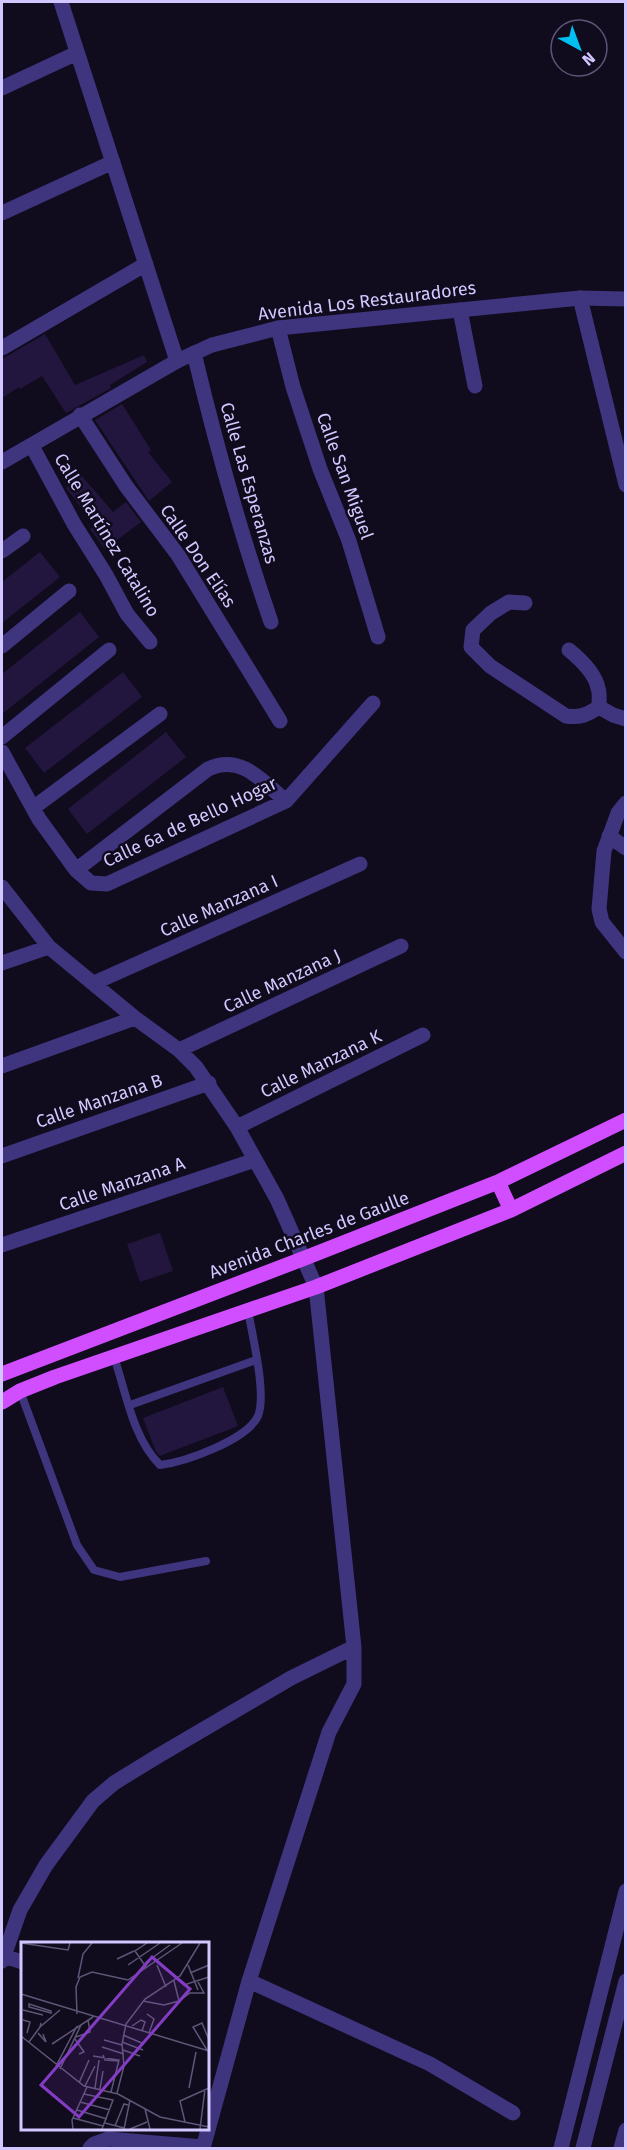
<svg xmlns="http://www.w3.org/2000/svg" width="627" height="2150" viewBox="0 0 627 2150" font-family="'Fira Sans',sans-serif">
  <rect width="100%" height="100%" fill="#100b1d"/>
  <path fill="#23163e" d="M45 334 75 385 144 355 147 362 110 385 111 388 66 413 42 376 20 389 19 387 2 398V359Z
    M122 404 151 450 148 452 172 482 149 501 95 420Z
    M81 475 113 512 126 502 141 522 105 549 90 529 95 525 66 488Z
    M40 552 60 577 2 623V582Z
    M80 612 99 637 2 714V674Z
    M123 672 142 697 44 773 25 748Z
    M166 732 186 757 87 834 68 809Z
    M160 1233 173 1271 140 1282 127 1244Z
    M223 1387 238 1426 160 1456 156 1452 143 1418Z"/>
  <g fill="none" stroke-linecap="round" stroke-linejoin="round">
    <path stroke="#3f347e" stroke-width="8" d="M114 1357C126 1392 133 1439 160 1465 185 1462 247 1440 258 1416 267 1394 252 1335 248 1310
      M20 1391 77 1545 94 1570 120 1577 206 1561
      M130 1405 256 1360"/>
    <path stroke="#3f347e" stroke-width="15" d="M61 2 177 361
      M2 88 77 53
      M2 213 113 162
      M580 298 626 485
      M460 310 475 386
      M278 328 293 387 320 469 349 541 378 637
      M2 348 146 264
      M194 353C216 445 240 532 271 622
      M80 415 126 486 178 555 280 721
      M32 446 74 524 106 575 127 614 150 642
      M2 551 23 536
      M525 603 509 602 491 613 473 630 471 647 490 666 566 716C580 718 587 715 599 707L613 715 626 719
      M2 646 69 591
      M569 650C580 659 595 673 598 688 600 693 599 701 599 707
      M2 737 109 650
      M2 752 39 819 76 870 91 883 107 884 286 801 373 703
      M626 803 618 813 604 851 599 909 602 922 626 952
      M33 808 160 714
      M609 836 626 848
      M76 870 208 769C241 753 263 782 286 801
      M2 887 49 947 135 1018 179 1050 196 1067 237 1127 277 1199 316 1287 354 1647V1684L329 1732 249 1981 203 2148
      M2 963 49 947
      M94 983 360 864
      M179 1050 401 946
      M2 1066 135 1018
      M237 1127 423 1035
      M2 1156 209 1083
      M2 1245 255 1160
      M4 1956 20 1910 46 1865 93 1801 114 1783 158 1756 291 1678 354 1647
      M2 1961 4 1956 22 1962
      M249 1981 430 2064 513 2113
      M90 2148 94 2144 108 2139 203 2147
      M561 2148 626 1891
      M583 2148 626 1981
      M621 2148 626 2130"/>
    <path stroke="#3f347e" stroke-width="15" d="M2 462 177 361 212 345 278 328 580 298 626 299"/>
    <path stroke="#d04eff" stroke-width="15" d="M498 1182 511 1210
      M2 1374 305 1258 498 1182 626 1120
      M2 1402 20 1391 55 1377 316 1287 511 1210 626 1153"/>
  </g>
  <g text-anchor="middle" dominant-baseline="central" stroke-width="5" stroke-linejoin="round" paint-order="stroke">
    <g font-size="18" fill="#d3c7ff" stroke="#100b1d">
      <text transform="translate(367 301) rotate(-7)">Avenida Los Restauradores</text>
      <text transform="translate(345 476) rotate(70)">Calle San Miguel</text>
      <text transform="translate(249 483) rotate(74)">Calle Las Esperanzas</text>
      <text transform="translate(107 535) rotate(59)">Calle Martínez Catalino</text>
      <text transform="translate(198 556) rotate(56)">Calle Don Elías</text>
      <text transform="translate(190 822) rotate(-25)">Calle 6a de Bello Hogar</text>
      <text transform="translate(219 906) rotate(-24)">Calle Manzana I</text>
      <text transform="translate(282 981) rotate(-25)">Calle Manzana J</text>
      <text transform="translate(321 1064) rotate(-26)">Calle Manzana K</text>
      <text transform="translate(99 1101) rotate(-19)">Calle Manzana B</text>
      <text transform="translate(122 1184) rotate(-19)">Calle Manzana A</text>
      <text transform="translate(309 1235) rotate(-21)">Avenida Charles de Gaulle</text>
    </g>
  </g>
  <g transform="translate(21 1942)">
    <rect width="188" height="188" fill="#100b1d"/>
    <path fill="none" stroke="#5e5677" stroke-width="1.5" d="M0 1 47 8 49 1M96 17 113 9M124 21 149 3M107 23 139 1M136 23 145 45M167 23 177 48M125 25 114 9 126 1M169 31 188 23M57 36 62 12 71 1M157 38 163 43 188 35M153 39 158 59 169 51H183L177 40M0 52 188 109M122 59 143 63 158 59M8 62 30 69V71L8 65ZM2 68 22 73M56 72 55 45 59 35 71 30 107 38 161 1M126 72 133 77 128 91M2 78 9 80 6 91M20 81 19 85 39 68M111 84 120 78 124 80 121 89M17 91 25 100 22 92M102 93 123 102M0 94 63 144 97 152 139 175 188 185M55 95 69 90 67 78M54 97 63 110 58 112M83 98 101 103M8 100 19 85M101 100 122 108M31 102 72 75M81 105 103 112M102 108 119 114M186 108 172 85 181 81 188 98M82 113 84 118 98 119M72 114 98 118 90 150M35 124 56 84M39 127 60 83M58 141 68 118M64 144 74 124M74 146 78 118M168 146 175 110M79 147 82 129M96 151 103 124 101 102 105 82 124 57 159 34 179 1M63 152 92 158 81 187M59 160 89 168M124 167 129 187M56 168 86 177M52 176 82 184M164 180 159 159 188 146M84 181 103 186M94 184 103 162 107 163M52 187 51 178 66 145M103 187 109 158M109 187 126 180M179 187 184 147"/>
    <path fill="#843cc5" fill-opacity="0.15" stroke="#843cc5" stroke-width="3" d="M131 15 169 47 58 175 20 143Z"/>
    <rect width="188" height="188" fill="none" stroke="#d3c7ff" stroke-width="3"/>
  </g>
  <rect width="627" height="2150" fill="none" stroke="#d3c7ff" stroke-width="6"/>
  <g transform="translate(579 48) rotate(139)"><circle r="28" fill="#100b1d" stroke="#5e5677" stroke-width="1.5"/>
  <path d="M0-4.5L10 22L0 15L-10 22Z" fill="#00c0f2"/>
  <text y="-9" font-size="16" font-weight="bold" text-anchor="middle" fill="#d3c7ff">N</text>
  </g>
</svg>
